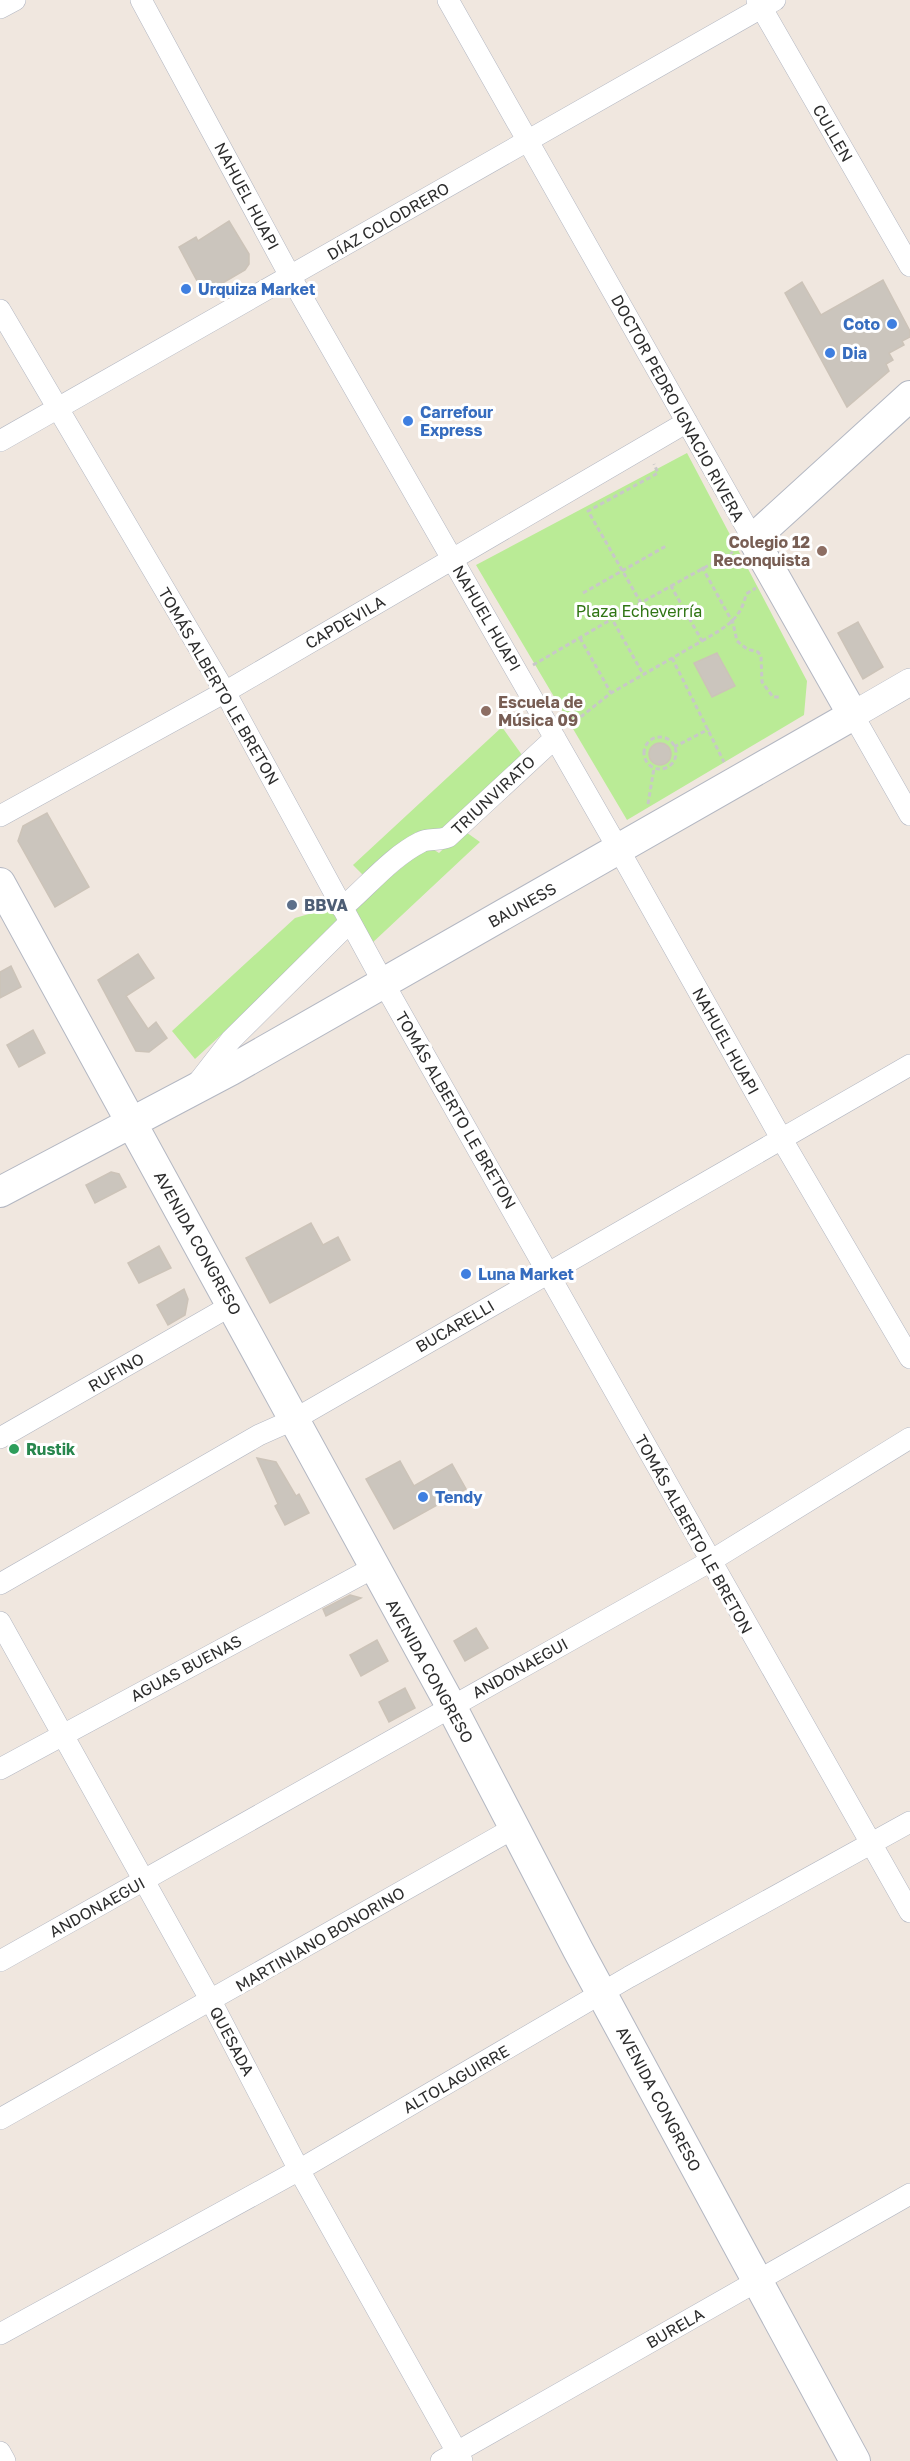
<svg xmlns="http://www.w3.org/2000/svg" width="910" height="2461" viewBox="0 0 910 2461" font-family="'Golos Text',sans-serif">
  <rect width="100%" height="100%" fill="#f0e7df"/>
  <path fill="#baeb96" d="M687 453 807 681 804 715 627 820 476 565Z
    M502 727 522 755 444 830 367 879 353 865Z
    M463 830 480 842 370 945 355 912 358 904 428 846 439 853Z
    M328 899 336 910 338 927 195 1059 172 1031 295 918 316 912 318 906Z"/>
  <path fill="#cbc5bd" stroke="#ccc3b8" stroke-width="1.5" d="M229 221 249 254V264L245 270 204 294 179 247 196 237 198 241Z
    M883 280 910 331V337L902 341 904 345 889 353 893 360 886 364 889 371 847 407 785 293 802 282 821 315Z
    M858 622 883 667 863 679 838 633Z
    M717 653 735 686 712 697 694 663Z
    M649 754a11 11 0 1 1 22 0a11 11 0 1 1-22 0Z
    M47 813 89 887 55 907 18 841 23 826Z
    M138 954 154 978 126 996 148 1029 156 1022 167 1038 149 1052 136 1051 98 980Z
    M11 966 21 987 0 998V972Z
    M33 1030 45 1053 19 1067 7 1045Z
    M111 1172 119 1174 126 1187 95 1203 86 1185Z
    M311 1223 323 1245 338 1237 350 1260 270 1303 246 1258Z
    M159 1246 171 1268 139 1283 128 1263Z
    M184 1289 188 1299 185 1315 168 1325 157 1305Z
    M257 1458 276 1462 296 1496 299 1494 309 1513 285 1525 275 1506 278 1504Z
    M400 1461 414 1486 452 1464 466 1489 394 1529 366 1479Z
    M350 1595 361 1598 326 1616 323 1609Z
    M476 1628 488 1648 465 1661 454 1641Z
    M377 1640 388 1661 361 1676 350 1655Z
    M405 1688 415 1708 389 1722 379 1702Z"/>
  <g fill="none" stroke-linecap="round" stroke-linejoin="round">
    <g stroke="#b3b7c2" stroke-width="22">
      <path id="minor" d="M141 0 290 276 619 850 781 1138 910 1358
        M448 0 753 539
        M757 0 910 266
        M0 8 15 0
        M0 310 225 692 383 982 910 1912
        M0 441 775 0
        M853 715 910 815
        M0 816 225 692 687 422
        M342 908C367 887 391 857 421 842 428 838 439 841 448 837L555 738
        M196 1085 231 1040 350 922
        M0 1438 232 1305
        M0 1584 259 1435 295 1419 910 1065
        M0 1622 211 2001 299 2170 462 2461
        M0 1769 373 1568
        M0 1961 709 1562 910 1438
        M0 2119 514 1828
        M0 2334 299 2170 629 1977 910 1822
        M0 2452 5 2461
        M441 2461 910 2194"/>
    </g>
    <g stroke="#b3b7c2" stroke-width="28">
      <path id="tertiary" d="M853 715 910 682"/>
    </g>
    <g stroke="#b3b7c2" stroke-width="32">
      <path id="secondary" d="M0 883 451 1706 578 1950 855 2461
        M0 1192 231 1070 853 715 753 539 910 396"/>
    </g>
    <path stroke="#c8c8c8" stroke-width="3" stroke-dasharray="4.5 3" stroke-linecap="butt" d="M702 567 733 623 737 641 747 649 758 652 761 656 762 682 773 697H781
      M671 586 733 552
      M583 593 666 546
      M641 603 588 511 658 473 654 464
      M580 638 611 693
      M702 641C724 628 741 620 746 594L756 588
      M672 658 724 762
      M533 665 612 619
      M569 726 611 693 702 641 671 586 612 619 643 674
      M644 753a16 16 0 1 1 32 0a16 16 0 1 1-32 0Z
      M674 747 709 729
      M648 804 654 768"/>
    <use href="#minor" stroke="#fff" stroke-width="21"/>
    <use href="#tertiary" stroke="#fff" stroke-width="27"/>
    <use href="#secondary" stroke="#fff" stroke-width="30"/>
  </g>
  <g fill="#3f7fe0" stroke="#fff" stroke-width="2">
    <circle cx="186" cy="289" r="6"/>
    <circle cx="892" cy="324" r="6"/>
    <circle cx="830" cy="353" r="6"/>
    <circle cx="408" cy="421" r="6"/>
    <circle cx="466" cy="1274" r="6"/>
    <circle cx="423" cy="1497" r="6"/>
  </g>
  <g fill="#8d6e63" stroke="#fff" stroke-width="2">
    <circle cx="822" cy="551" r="6"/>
    <circle cx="486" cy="711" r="6"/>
  </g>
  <circle fill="#5c6f8a" stroke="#fff" stroke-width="2" cx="292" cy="905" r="6"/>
  <circle fill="#2e9e5b" stroke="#fff" stroke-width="2" cx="14" cy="1449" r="6"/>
  <g text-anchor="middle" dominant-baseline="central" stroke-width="6" stroke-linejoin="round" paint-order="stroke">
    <g font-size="16" fill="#2d2d2d" stroke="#fff">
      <text transform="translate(833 133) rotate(60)">CULLEN</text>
      <text transform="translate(247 196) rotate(62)">NAHUEL HUAPI</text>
      <text transform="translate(388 221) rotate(-30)">DÍAZ COLODRERO</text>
      <text transform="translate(678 408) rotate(61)">DOCTOR PEDRO IGNACIO RIVERA</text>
      <text transform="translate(487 618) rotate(60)">NAHUEL HUAPI</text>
      <text transform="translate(345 622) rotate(-30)">CAPDEVILA</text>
      <text transform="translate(219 686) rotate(60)">TOMÁS ALBERTO LE BRETON</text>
      <text transform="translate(493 795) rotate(-43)">TRIUNVIRATO</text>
      <text transform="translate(522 905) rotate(-29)">BAUNESS</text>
      <text transform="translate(726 1041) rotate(61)">NAHUEL HUAPI</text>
      <text transform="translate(456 1110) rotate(60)">TOMÁS ALBERTO LE BRETON</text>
      <text transform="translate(198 1243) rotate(61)">AVENIDA CONGRESO</text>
      <text transform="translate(455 1326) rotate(-30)">BUCARELLI</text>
      <text transform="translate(116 1372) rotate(-30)">RUFINO</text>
      <text transform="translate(694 1534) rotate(61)">TOMÁS ALBERTO LE BRETON</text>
      <text transform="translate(186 1668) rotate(-28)">AGUAS BUENAS</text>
      <text transform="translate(520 1668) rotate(-29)">ANDONAEGUI</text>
      <text transform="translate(430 1671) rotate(61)">AVENIDA CONGRESO</text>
      <text transform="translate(97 1907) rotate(-29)">ANDONAEGUI</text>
      <text transform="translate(320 1939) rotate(-30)">MARTINIANO BONORINO</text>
      <text transform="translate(232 2041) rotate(62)">QUESADA</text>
      <text transform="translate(456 2079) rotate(-30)">ALTOLAGUIRRE</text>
      <text transform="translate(659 2099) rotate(62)">AVENIDA CONGRESO</text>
      <text transform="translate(675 2328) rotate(-30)">BURELA</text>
    </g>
    <g font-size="16" font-weight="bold" fill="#366cbe" stroke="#fff" text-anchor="start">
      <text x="198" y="289">Urquiza Market</text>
      <text x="880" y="324" text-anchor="end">Coto</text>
      <text x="842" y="353">Dia</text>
      <text x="420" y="412">Carrefour<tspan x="420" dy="18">Express</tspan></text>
      <text x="478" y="1274">Luna Market</text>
      <text x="435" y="1497">Tendy</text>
    </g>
    <g font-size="16" font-weight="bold" fill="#785e54" stroke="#fff" text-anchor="end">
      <text x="810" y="542">Colegio 12<tspan x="810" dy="18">Reconquista</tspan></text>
      <text x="498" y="702" text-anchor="start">Escuela de<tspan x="498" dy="18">Música 09</tspan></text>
    </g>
    <g font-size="16" fill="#2f7513" stroke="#fff">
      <text x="639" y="611">Plaza Echeverría</text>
    </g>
    <g font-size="16" font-weight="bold" fill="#4e5e75" stroke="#fff" text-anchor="start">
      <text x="304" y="905">BBVA</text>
    </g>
    <g font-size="16" font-weight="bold" fill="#27864d" stroke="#fff" text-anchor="start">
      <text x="26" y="1449">Rustik</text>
    </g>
  </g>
</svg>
